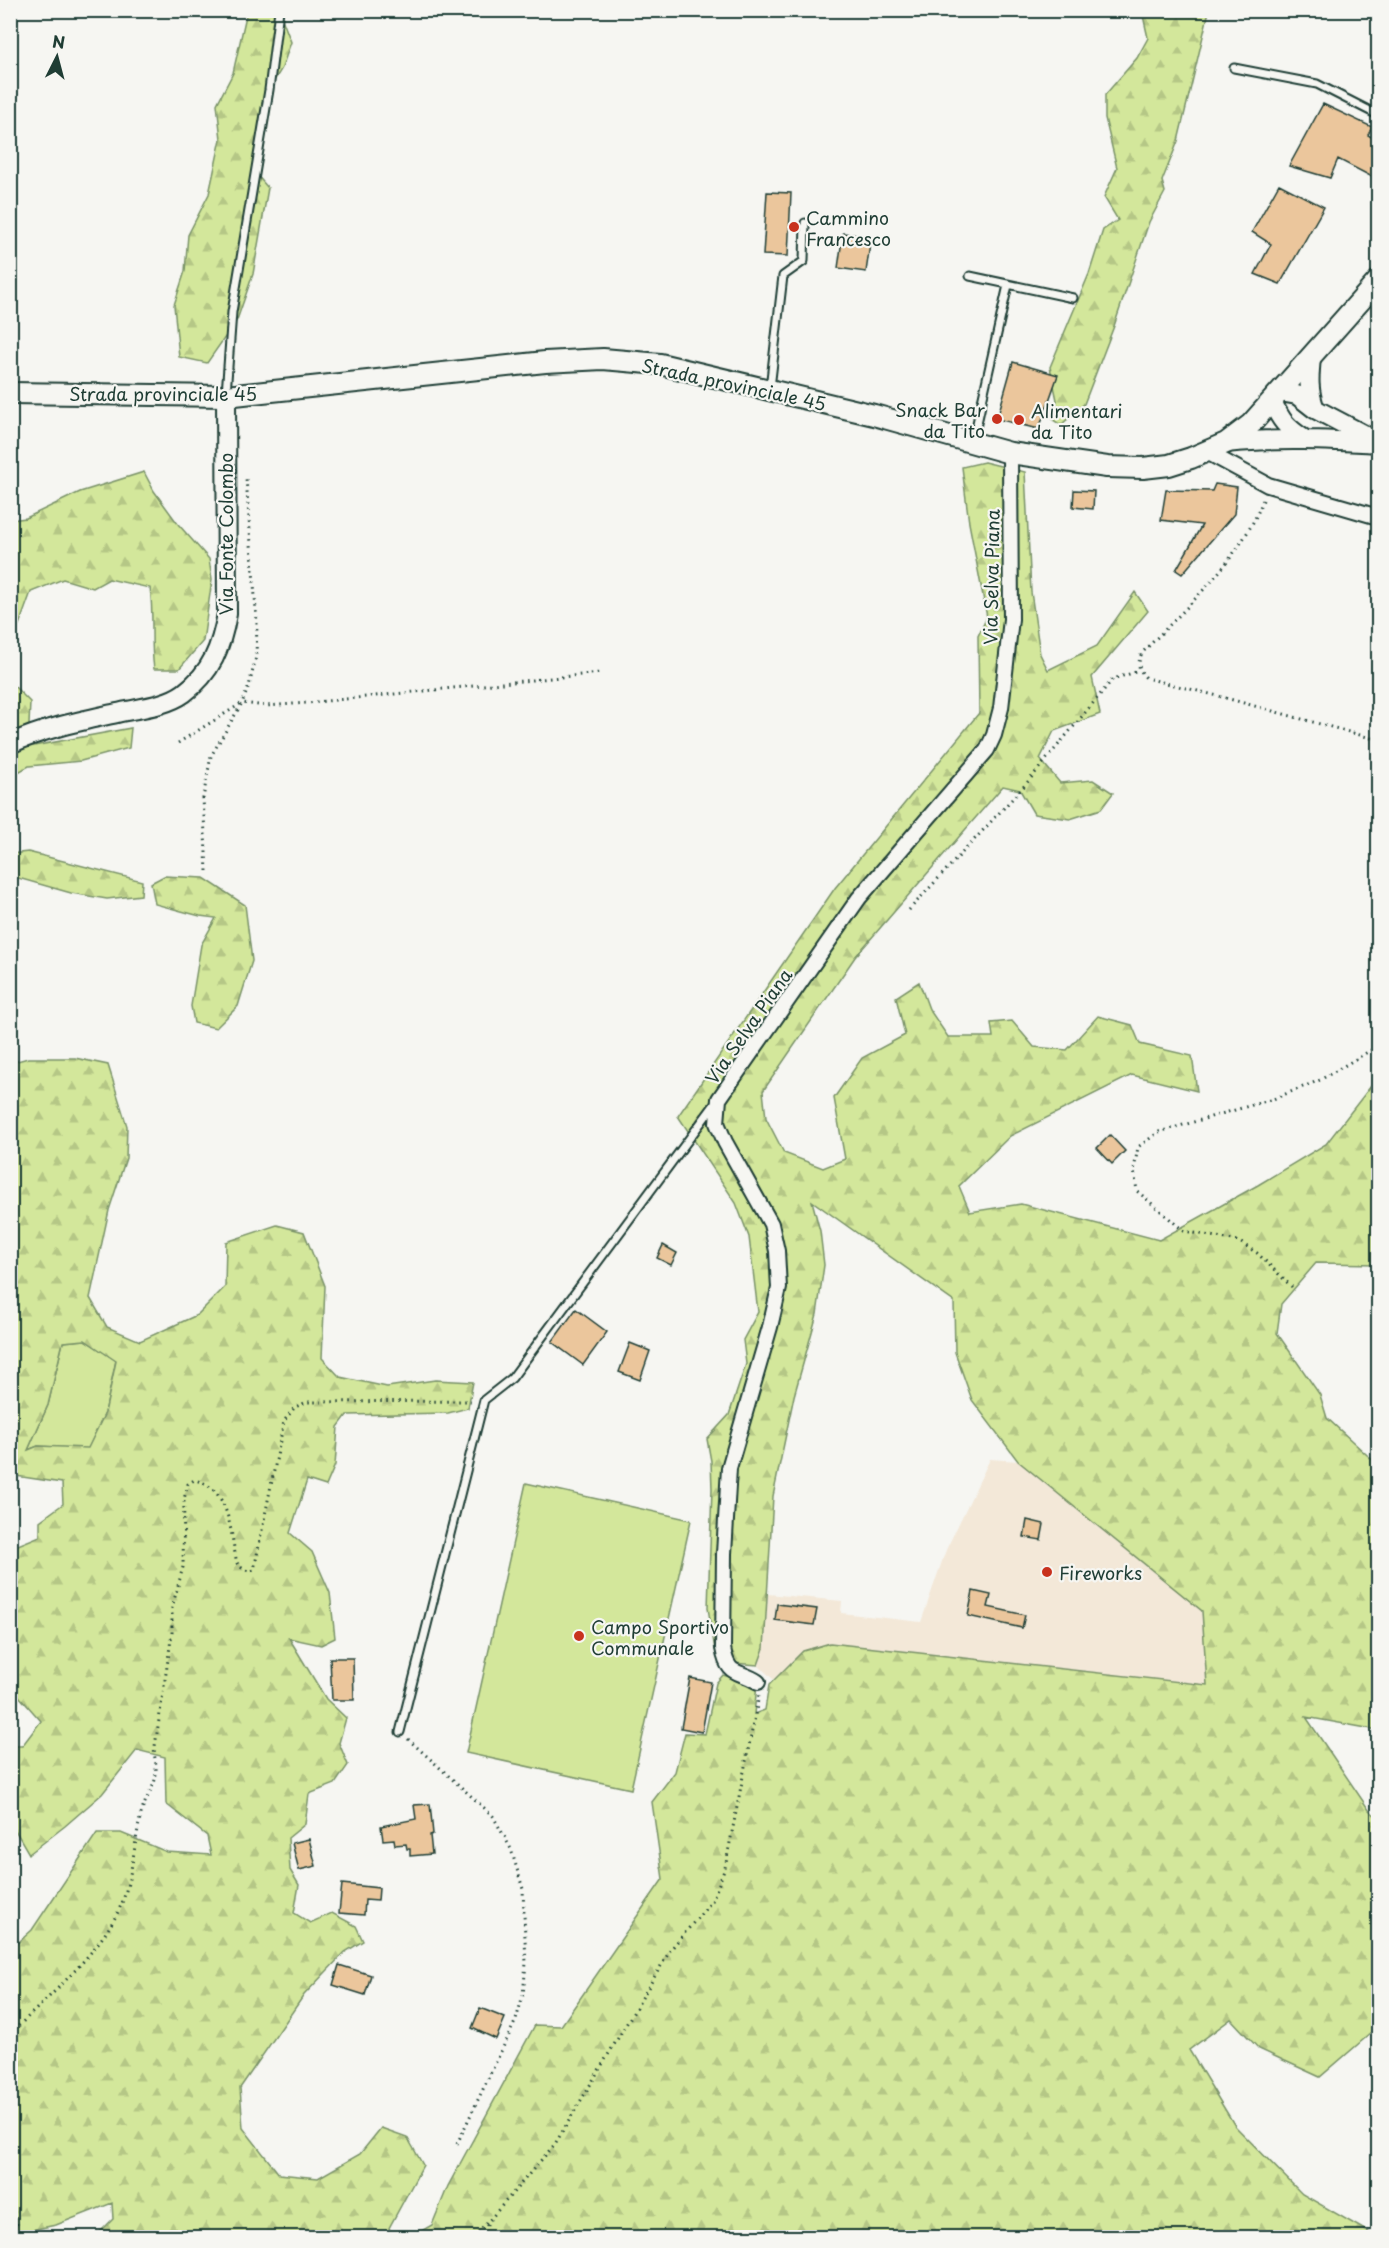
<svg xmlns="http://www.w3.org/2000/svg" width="1389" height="2248" viewBox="0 0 1389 2248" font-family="'Playpen Sans',sans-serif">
  <defs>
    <pattern id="forest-firs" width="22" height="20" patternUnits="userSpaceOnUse" patternTransform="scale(1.5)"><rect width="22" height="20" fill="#d3e79b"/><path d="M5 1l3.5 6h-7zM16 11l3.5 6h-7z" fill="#b5c786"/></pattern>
  </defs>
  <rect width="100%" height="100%" fill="#f6f6f2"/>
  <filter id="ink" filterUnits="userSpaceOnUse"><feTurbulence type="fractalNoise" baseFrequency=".0167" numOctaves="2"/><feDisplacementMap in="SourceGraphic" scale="12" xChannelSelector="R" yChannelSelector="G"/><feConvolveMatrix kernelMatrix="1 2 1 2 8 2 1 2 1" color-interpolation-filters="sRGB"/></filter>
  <g filter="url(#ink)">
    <path fill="#f3e8d8" d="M990 1459 1018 1461 1202 1611 1207 1685 830 1643 803 1651 774 1680 758 1665 764 1648 768 1594 842 1601 841 1613 921 1622 946 1550Z"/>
    <path fill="#d3e79b" stroke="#799268" stroke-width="1.5" d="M85 1340 116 1360 105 1413 88 1449 38 1446 28 1450 48 1405 63 1342Z
      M526 1483 691 1520 631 1789 466 1753Z"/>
    <path fill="url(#forest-firs)" stroke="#799268" stroke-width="1.5" fill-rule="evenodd" d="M247 11H279L291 42 282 68 266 94 256 174 268 188 253 274 237 320 207 363 179 357 174 305 185 271 188 235 209 194 221 139 217 104 233 73Z
      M1142 11H1209L1178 141 1162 181 1165 192 1149 222 1114 326 1084 404 1061 425 1053 420 1057 400 1050 367 1089 274 1103 230 1118 220 1104 197 1117 168 1105 118V95L1137 58 1148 38Z
      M984 462 1025 472 1031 592 1040 654 1048 670 1097 646 1135 592 1148 611 1092 677 1100 714 1054 731 1040 759 1060 783 1093 780 1113 793 1101 809 1070 819 1034 814 1020 790 1003 786 855 957 763 1091 766 1118 784 1153 823 1168 845 1159 834 1098 862 1058 905 1035 896 997 919 982 929 1009 948 1037H993L991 1023 1012 1021 1034 1047 1067 1050 1098 1016 1132 1025 1140 1044 1192 1056 1197 1091 1132 1075 1010 1136 959 1186 970 1212 1021 1204 1159 1240 1258 1185 1326 1144 1378 1077V1264L1316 1263 1281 1304 1277 1333 1320 1395 1327 1418 1378 1465V1730L1306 1717 1369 1810 1378 1818V2027L1320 2077 1259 2049 1231 2019 1189 2050 1235 2126 1302 2194 1377 2237 409 2238 432 2225 448 2186 535 2025 561 2026 663 1879 652 1802 675 1772 685 1733 705 1734 716 1683 723 1675 757 1685 754 1714 765 1710 769 1685 803 1651 830 1643 1207 1685 1202 1611 1018 1461 972 1400 955 1352 954 1302 812 1201 820 1231 824 1265 817 1314 794 1396 773 1496 764 1648 758 1665 733 1663 715 1650 708 1608 712 1489 711 1461 707 1439 729 1415 746 1364 743 1340 758 1312 749 1237 736 1203 678 1116 835 888 979 713 978 636 987 617 969 523 962 467Z
      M144 472 154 491 178 524 209 559 212 580 203 641 179 669H154C150 642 154 615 150 588L109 579 93 588 63 579 31 592 19 625 11 628V520L26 518 80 492Z
      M10 682 30 702 28 747 131 728 129 748 81 761 29 766 11 776Z
      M28 852 142 881 141 895 107 899 71 893 11 876V854Z
      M164 876 204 878 245 905 252 961 238 1006 216 1028 194 1023 191 1006 201 945 216 918 200 916 155 904 151 883Z
      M28 1058H75L108 1065 127 1126 126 1158 109 1210 90 1298 107 1327 140 1341 197 1315 225 1287 226 1242 277 1225 304 1232 325 1286 322 1358 340 1377 387 1387 435 1380 473 1382 468 1408 448 1413 347 1415 338 1427 335 1465 326 1486 307 1480 290 1533 312 1552 330 1593 335 1638 321 1645 289 1638 326 1699 346 1718 339 1743 348 1765 335 1784 309 1794 305 1824 288 1838 290 1870 299 1885 294 1913 310 1923 332 1913 356 1926 363 1941 345 1952 304 1995 240 2088 243 2128 279 2174 318 2178 360 2154 381 2128 407 2137 423 2165 389 2228 394 2237H95L113 2219 112 2203 56 2225 11 2234V1949L32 1930 97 1833H121L167 1852 211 1855 207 1836 166 1804 165 1757 137 1750 102 1794 65 1826 29 1854 11 1823V1746H22L41 1721 11 1687V1554L13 1547 40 1536V1521L63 1504 62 1483 16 1476 11 1479 10 1063ZM85 1340 116 1361 105 1413 88 1448 38 1446 28 1450 48 1405 63 1342Z"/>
    <path fill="#ebc69c" stroke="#1f3d34" stroke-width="1.5" d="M1323 104 1372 127 1368 135 1378 141V180L1338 159 1330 178 1289 166Z
      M1279 184 1324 207 1280 284 1255 274 1271 244 1252 232Z
      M767 192 791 193 788 256 763 255Z
      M843 233 871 237 866 272 838 268Z
      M1013 362 1058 375 1039 429 997 419Z
      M1215 484 1237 487 1234 514 1182 574 1176 570 1202 525 1161 520 1166 490 1212 491Z
      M1074 490 1094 491 1093 509 1073 507Z
      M1110 1135 1125 1151 1112 1164 1097 1148Z
      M663 1245 677 1253 671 1265 657 1258Z
      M576 1309 607 1332 583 1365 552 1342Z
      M630 1343 650 1351 640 1380 619 1372Z
      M1027 1520 1044 1524 1041 1540 1024 1537Z
      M973 1591 991 1595 988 1607 1025 1615 1022 1628 968 1616Z
      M777 1604 817 1609 814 1625 775 1620Z
      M330 1658H353L354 1700H332Z
      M690 1678 711 1682 702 1732 681 1728Z
      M430 1804 433 1834 430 1835 432 1854 410 1856V1849H407L406 1844 395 1845 394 1839 383 1840 381 1826 416 1819 414 1805Z
      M309 1839 316 1866 299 1870 292 1843Z
      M342 1884 379 1888 378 1901 365 1900 364 1915 339 1913Z
      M339 1965 371 1975 365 1995 333 1985Z
      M480 2008 505 2018 496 2039 472 2028Z"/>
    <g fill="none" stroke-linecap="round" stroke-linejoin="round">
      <g stroke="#1f3d34" stroke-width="11">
        <path id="service" d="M1234 68 1317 84 1378 115
          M970 276 1073 298
          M770 388 783 276 804 261 805 223
          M226 394 232 312 269 90 279 10
          M973 441 1008 285
          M400 1732 484 1400 512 1378 717 1101"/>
      </g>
      <g stroke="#1f3d34" stroke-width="18">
        <path id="minor" d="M1207 452 1268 485 1378 517
          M758 1682C738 1669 728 1678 723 1648L724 1554 729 1468 770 1327 779 1288 777 1251 771 1224 725 1142 717 1123 719 1099 859 898 987 750 994 735 1001 708 1011 619 1010 453"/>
      </g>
      <g stroke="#1f3d34" stroke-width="22">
        <path id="tertiary" d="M1311 358C1309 377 1308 391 1315 409
          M1280 392 1297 395 1315 409 1374 440
          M1272 401C1281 421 1286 427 1304 439
          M1226 443C1277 438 1327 440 1378 443
          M10 744C45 728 81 721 117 713 139 708 166 706 184 693 212 672 221 647 227 614L226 396"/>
      </g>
      <g stroke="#1f3d34" stroke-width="24">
        <path id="secondary" d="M10 393 226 396 545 362 603 359 660 364 874 415 1010 453 1107 467 1143 468 1169 465 1191 458 1226 443 1251 424 1378 281"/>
      </g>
      <path stroke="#1f3d34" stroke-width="3" stroke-dasharray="1.5 4.5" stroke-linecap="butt" d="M1263 500C1240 561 1186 607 1142 653 1137 664 1138 669 1146 678L1222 697 1378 740
        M178 743 242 703 266 706 307 703 600 673
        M207 871 203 798 211 756 242 703 249 686 256 657 257 623 246 478
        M1378 905 1373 909C1371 916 1372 922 1378 927
        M909 910 1026 784 1113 679 1139 671
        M1292 1287 1257 1253 1238 1241 1184 1231 1137 1191 1134 1170 1138 1147 1159 1132 1273 1099 1320 1080 1371 1050 1378 1041
        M408 1739 493 1816 511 1849 523 1889 526 1963 523 1995 516 2020 455 2148
        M10 2034C48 1997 110 1945 125 1894 133 1868 135 1840 141 1814 149 1786 161 1786 154 1753L172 1633V1608L183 1567 184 1499 188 1484 194 1480C231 1487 230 1534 237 1563 242 1569 246 1572 254 1570L284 1421 295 1407 307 1402 471 1401
        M10 2207 14 2212 17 2224 10 2233
        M474 2238 555 2144 671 1949 712 1901 725 1868 759 1695
        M486 2238 487 2225"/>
      <use href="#service" stroke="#f6f6f2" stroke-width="7"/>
      <use href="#minor" stroke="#f6f6f2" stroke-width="14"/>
      <use href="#tertiary" stroke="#f6f6f2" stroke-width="18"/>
      <use href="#secondary" stroke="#f6f6f2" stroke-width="20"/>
    </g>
  </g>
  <g fill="#c8321e" stroke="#f6f6f2" stroke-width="2">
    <circle cx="794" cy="227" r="6"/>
    <circle cx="997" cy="419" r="6"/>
    <circle cx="1019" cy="420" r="6"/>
    <circle cx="1047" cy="1572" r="6"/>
    <circle cx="579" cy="1636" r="6"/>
  </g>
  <g text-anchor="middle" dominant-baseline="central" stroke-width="4.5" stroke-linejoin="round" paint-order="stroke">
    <g font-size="18" fill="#1f3d34" stroke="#f6f6f2" text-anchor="start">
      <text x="806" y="217">Cammino<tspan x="806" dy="21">Francesco</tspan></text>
      <text x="985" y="409" text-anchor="end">Snack Bar<tspan x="985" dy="21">da Tito</tspan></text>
      <text x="1031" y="410">Alimentari<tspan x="1031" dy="21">da Tito</tspan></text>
      <text x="1059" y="1572">Fireworks</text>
      <text x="591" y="1626">Campo Sportivo<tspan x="591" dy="21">Communale</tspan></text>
    </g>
    <g font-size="18" fill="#1f3d34" stroke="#f6f6f2">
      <text transform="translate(734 384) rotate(12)">Strada provinciale 45</text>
      <text x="163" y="393">Strada provinciale 45</text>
      <text transform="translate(225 534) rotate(-90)">Via Fonte Colombo</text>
      <text transform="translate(991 577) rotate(-89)">Via Selva Piana</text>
      <text transform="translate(748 1026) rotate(-55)">Via Selva Piana</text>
    </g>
  </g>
  <rect width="1389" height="2248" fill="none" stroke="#f6f6f2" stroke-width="36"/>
  <rect x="18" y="18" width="1353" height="2212" fill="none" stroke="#1f3d34" stroke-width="2" filter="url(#ink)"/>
  <g transform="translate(57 57) rotate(6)" stroke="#f6f6f2" stroke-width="4.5" paint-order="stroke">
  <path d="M0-4.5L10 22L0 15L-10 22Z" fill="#1f3d34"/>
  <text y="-9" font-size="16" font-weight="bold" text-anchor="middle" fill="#1f3d34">N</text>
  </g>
</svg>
